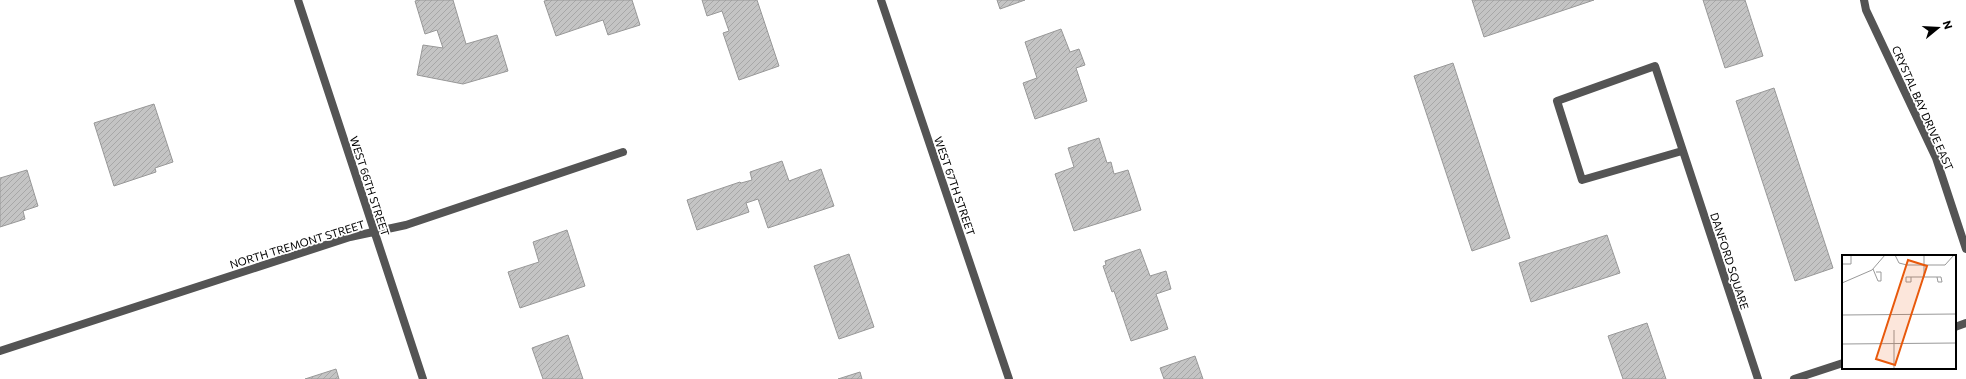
<svg xmlns="http://www.w3.org/2000/svg" width="1966" height="379" viewBox="0 0 1966 379" font-family="Commissioner,sans-serif">
  <defs>
    <pattern id="building-hatch" width="6" height="6" patternUnits="userSpaceOnUse"><rect width="6" height="6" fill="#c4c4c4"/><path d="M-1 1l2-2M0 6l6-6M5 7l2-2" fill="none" stroke="#a7a7a7"/></pattern>
  </defs>
  <rect width="100%" height="100%" fill="#fff"/>
  <path fill="url(#building-hatch)" stroke="#989898" d="M419 0H453L466 44 497 35 508 71 463 84 417 75 423 45 443 48 437 30 425 34 415 1Z
    M549 0H632L640 25 608 35 603 20 556 36 544 1Z
    M702 0H757L779 66 739 80 723 33 729 31 722 11 707 16Z
    M997 0H1025L1000 9Z
    M1472 0H1594L1484 37Z
    M1703 0H1745L1763 56 1725 68Z
    M1061 29 1070 52 1079 49 1085 65 1076 68 1087 101 1035 119 1023 83 1037 78 1025 42Z
    M1453 63 1510 238 1472 251 1414 76Z
    M1774 88 1833 268 1795 281 1736 101Z
    M154 104 173 162 155 168 156 172 114 186 94 123Z
    M1099 138 1107 163 1111 162 1114 174 1128 170 1141 210 1074 231 1055 174 1074 167 1068 148Z
    M782 161 789 181 821 169 834 206 768 228 758 199 746 203 749 212 697 230 687 200 740 182 741 183 752 180 750 172Z
    M27 170 38 206 23 211 25 219 0 227V178Z
    M567 230 585 286 520 308 508 272 539 262 533 242Z
    M1607 235 1620 273 1531 302 1519 263Z
    M1140 249 1150 276 1166 271 1171 289 1156 294 1168 329 1131 341 1114 291 1112 292 1103 266 1106 265 1105 261Z
    M849 254 874 327 839 339 814 266Z
    M1647 323 1666 379H1623L1608 336Z
    M568 335 583 379H543L532 348Z
    M1195 356 1203 379H1164L1160 368Z
    M336 369 339 379H305Z
    M860 372 862 379H838Z"/>
  <g fill="none" stroke-linecap="round" stroke-linejoin="round">
    <path stroke="#545454" stroke-width="8" d="M298 0 423 379
      M881 0 1009 379
      M1864 0 1866 10 1936 158 1966 249
      M1682 151 1582 180 1557 101 1655 66 1758 379
      M1955 327 1966 323
      M0 351 350 237 406 225 623 152
      M1794 379 1843 363"/>
  </g>
  <g text-anchor="middle" dominant-baseline="central" stroke-width="3.5" stroke-linejoin="round" paint-order="stroke">
    <g font-size="11" fill="#000" stroke="#fff">
      <text transform="translate(1923 108) rotate(66)">CRYSTAL BAY DRIVE EAST</text>
      <text transform="translate(370 186) rotate(72)">WEST 66TH STREET</text>
      <text transform="translate(955 186) rotate(71)">WEST 67TH STREET</text>
      <text transform="translate(297 244) rotate(-17)">NORTH TREMONT STREET</text>
      <text transform="translate(1730 261) rotate(72)">DANFORD SQUARE</text>
    </g>
  </g>
  <g transform="translate(1842 255)">
    <rect width="114" height="114" fill="#fff"/>
    <path fill="none" stroke="#999" stroke-width="1" d="M53 0 57 8 65 10H103L112 0M0 9H9V0M31 14 36 26H39V17H34M69 22V27H64V22H99L100 27H96L95 22M82 22V0M0 28 30 15 43 0M0 60 114 59M0 89 114 88M52 114V75"/>
    <path fill="#e8590c" fill-opacity="0.15" stroke="#e8590c" stroke-width="2" d="M66 5 85 11 53 110 34 104Z"/>
    <rect width="114" height="114" fill="none" stroke="#000" stroke-width="2"/>
  </g>
  <g transform="translate(1938 28) rotate(72)" stroke="#ffffff" stroke-width="3" paint-order="stroke">
  <path d="M0-3L7 15L0 10L-7 15Z" fill="#000000"/>
  <text y="-6" font-size="11" font-weight="bold" text-anchor="middle" fill="#000000">N</text>
  </g>
</svg>
